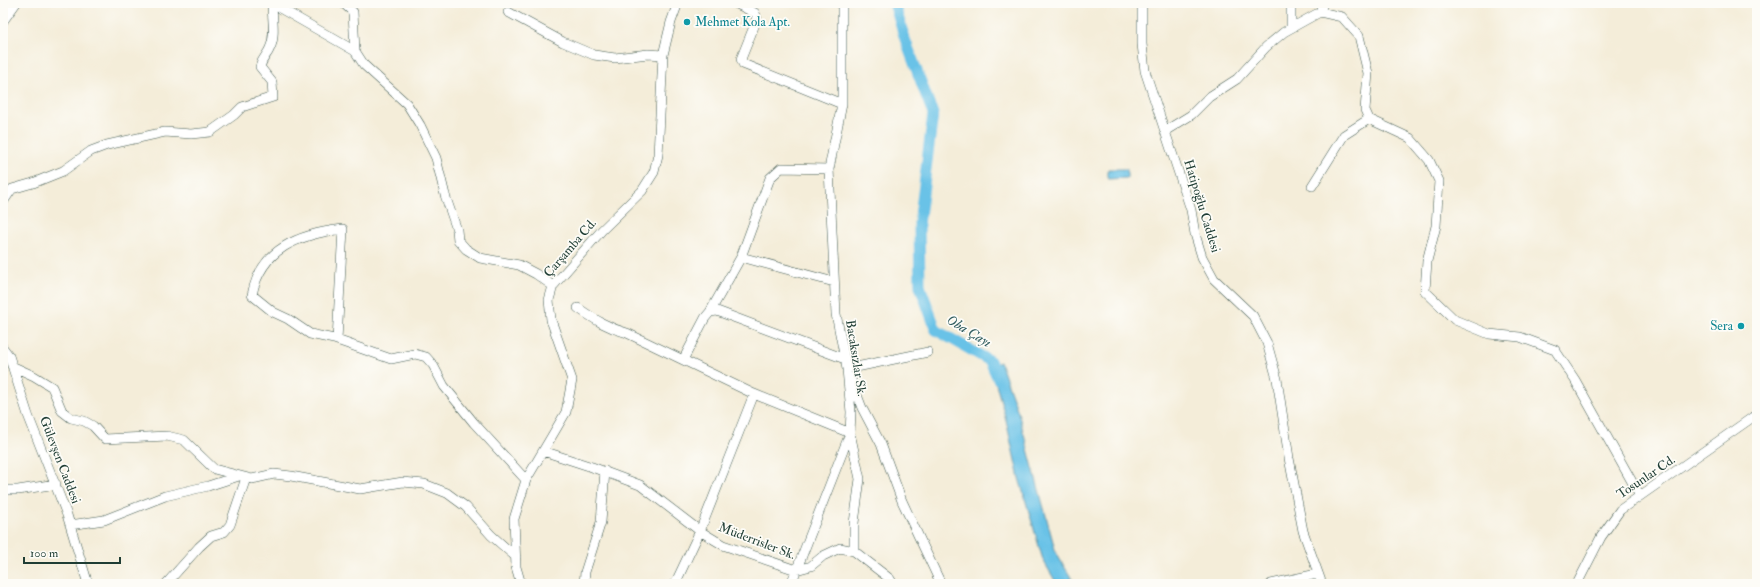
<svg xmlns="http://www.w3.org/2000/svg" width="1760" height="587" viewBox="0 0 1760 587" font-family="'IM FELL Double Pica',serif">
  <rect width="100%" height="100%" fill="#fdfcf7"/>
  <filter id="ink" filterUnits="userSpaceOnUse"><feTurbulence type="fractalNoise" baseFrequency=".025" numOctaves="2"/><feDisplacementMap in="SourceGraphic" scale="8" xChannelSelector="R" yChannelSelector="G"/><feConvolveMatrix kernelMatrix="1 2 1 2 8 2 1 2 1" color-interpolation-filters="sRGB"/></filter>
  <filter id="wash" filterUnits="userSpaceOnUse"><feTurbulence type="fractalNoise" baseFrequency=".012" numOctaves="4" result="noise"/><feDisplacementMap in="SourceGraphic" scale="16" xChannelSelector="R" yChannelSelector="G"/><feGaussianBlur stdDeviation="0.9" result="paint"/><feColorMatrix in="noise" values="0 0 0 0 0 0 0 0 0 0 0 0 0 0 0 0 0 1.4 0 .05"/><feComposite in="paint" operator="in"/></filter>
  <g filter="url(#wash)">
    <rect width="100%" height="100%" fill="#f4edd9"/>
    <path fill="#69c2e7" stroke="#44808e" d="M1108 169H1127V178L1108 179Z
      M1000 362 1018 412 1056 553 1075 584H1057L1043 560 1019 478 1005 416 991 366Z"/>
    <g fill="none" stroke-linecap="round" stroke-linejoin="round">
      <path stroke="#69c2e7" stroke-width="11" d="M894 3 905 39 933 114 919 224 920 286 936 330 990 361 998 379"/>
    </g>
  </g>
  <g filter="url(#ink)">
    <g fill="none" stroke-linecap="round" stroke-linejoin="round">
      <g stroke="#3f574d" stroke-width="10">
        <path id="minor" d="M271 3 355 51
          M343 3 353 12 355 51 364 65 407 104 420 125 436 158 445 195 457 230 458 240 466 249 480 258 519 265 536 274 553 286
          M735 3 755 13 757 19 741 59 743 64 842 104
          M842 3V104L829 169 836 314 847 369 851 412 850 433 860 479 854 523V551
          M1142 3V44L1145 71 1191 210 1195 234 1202 257 1214 279 1253 316 1267 343 1277 379 1289 458 1303 531 1322 584
          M508 12 563 42 594 55 615 58 648 54 663 55
          M1320 12 1342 17 1359 36 1368 73 1365 110 1369 119 1410 138 1429 160 1439 181 1436 226 1427 261 1425 291 1455 320 1489 334 1520 337 1555 350 1575 380 1640 496
          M3 21 16 3
          M1291 28V3
          M1165 131 1191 115 1209 97 1237 79 1266 47 1284 32 1320 12 1323 3
          M1312 186 1344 135 1369 119
          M3 202 12 189 33 183 63 171 91 151 107 145 165 132 191 134 210 132 234 115 242 107 273 97 272 82 260 67C263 56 267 56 270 48 276 36 272 17 272 4
          M741 257 770 178 781 168 829 169
          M578 308C594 319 608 328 627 333L754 394 850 433 791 584
          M710 312 741 257 834 282
          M337 340 343 229C300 234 261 248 252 295L273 312 288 319 310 334 334 339 391 359 415 354 426 357 433 365 444 386 474 423 526 480
          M3 348 9 356 28 415 67 515 88 584
          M928 352 847 369 862 408 881 444 902 501 941 584
          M683 360 705 318 710 312 717 311 845 359
          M12 366 34 376 52 387 62 411 71 418 84 421 93 426 105 439 167 436 184 440 214 469 252 479 274 474 291 476 360 489 403 482 424 484 447 493 466 507 491 535 516 557
          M543 451 592 467 640 485 700 531 723 545 796 570 811 566 823 556 840 548 854 551 890 579 893 584
          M3 490H18L56 484
          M70 525 104 520 165 496 208 486 239 476
          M166 584 199 547 211 536 224 532 230 525 246 478
          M521 584 516 567 514 519 526 480 566 412 572 380 551 320 549 300 553 286 602 230 642 191 654 172 658 155 663 55 671 22 678 3
          M584 584 585 572 601 522 605 471
          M675 584 700 531 754 394
          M1271 584 1317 574
          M1577 584 1601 537 1620 510 1753 417 1757 416"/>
      </g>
      <use href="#minor" stroke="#fff" stroke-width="9"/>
    </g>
  </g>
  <g fill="#0f9aa8" stroke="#fdfcf7" stroke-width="1.5">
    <circle cx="687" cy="22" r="4"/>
    <circle cx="1741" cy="326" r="4"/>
  </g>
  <g text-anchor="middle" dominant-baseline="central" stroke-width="3.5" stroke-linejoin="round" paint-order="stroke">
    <g font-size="13" fill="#0d838f" stroke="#fdfcf7" text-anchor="start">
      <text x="695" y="22">Mehmet Kola Apt.</text>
      <text x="1733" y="326" text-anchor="end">Sera</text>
    </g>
    <g font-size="13" fill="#1f3d34" stroke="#fdfcf7">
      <text transform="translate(1202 206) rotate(73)">Hatipoğlu Caddesi</text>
      <text transform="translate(570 248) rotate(-49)">Çarşamba Cd.</text>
      <text transform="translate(856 358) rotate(81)">Bacaksızlar Sk.</text>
      <text transform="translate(60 460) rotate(69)">Gülevşen Caddesi</text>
      <text transform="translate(1646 477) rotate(-34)">Tosunlar Cd.</text>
      <text transform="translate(757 541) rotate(21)">Müderrisler Sk.</text>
    </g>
    <g font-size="14" font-style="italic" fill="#325e61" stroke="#fdfcf7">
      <text transform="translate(969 331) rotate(31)">Oba Çayı</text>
    </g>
  </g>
  <rect width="1760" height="587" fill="none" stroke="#fdfcf7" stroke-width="16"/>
  <path d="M24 557v6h96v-6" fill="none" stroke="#1f3d34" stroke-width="2"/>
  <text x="30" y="557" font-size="12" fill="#1f3d34" stroke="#fdfcf7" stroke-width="3" paint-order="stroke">100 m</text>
</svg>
